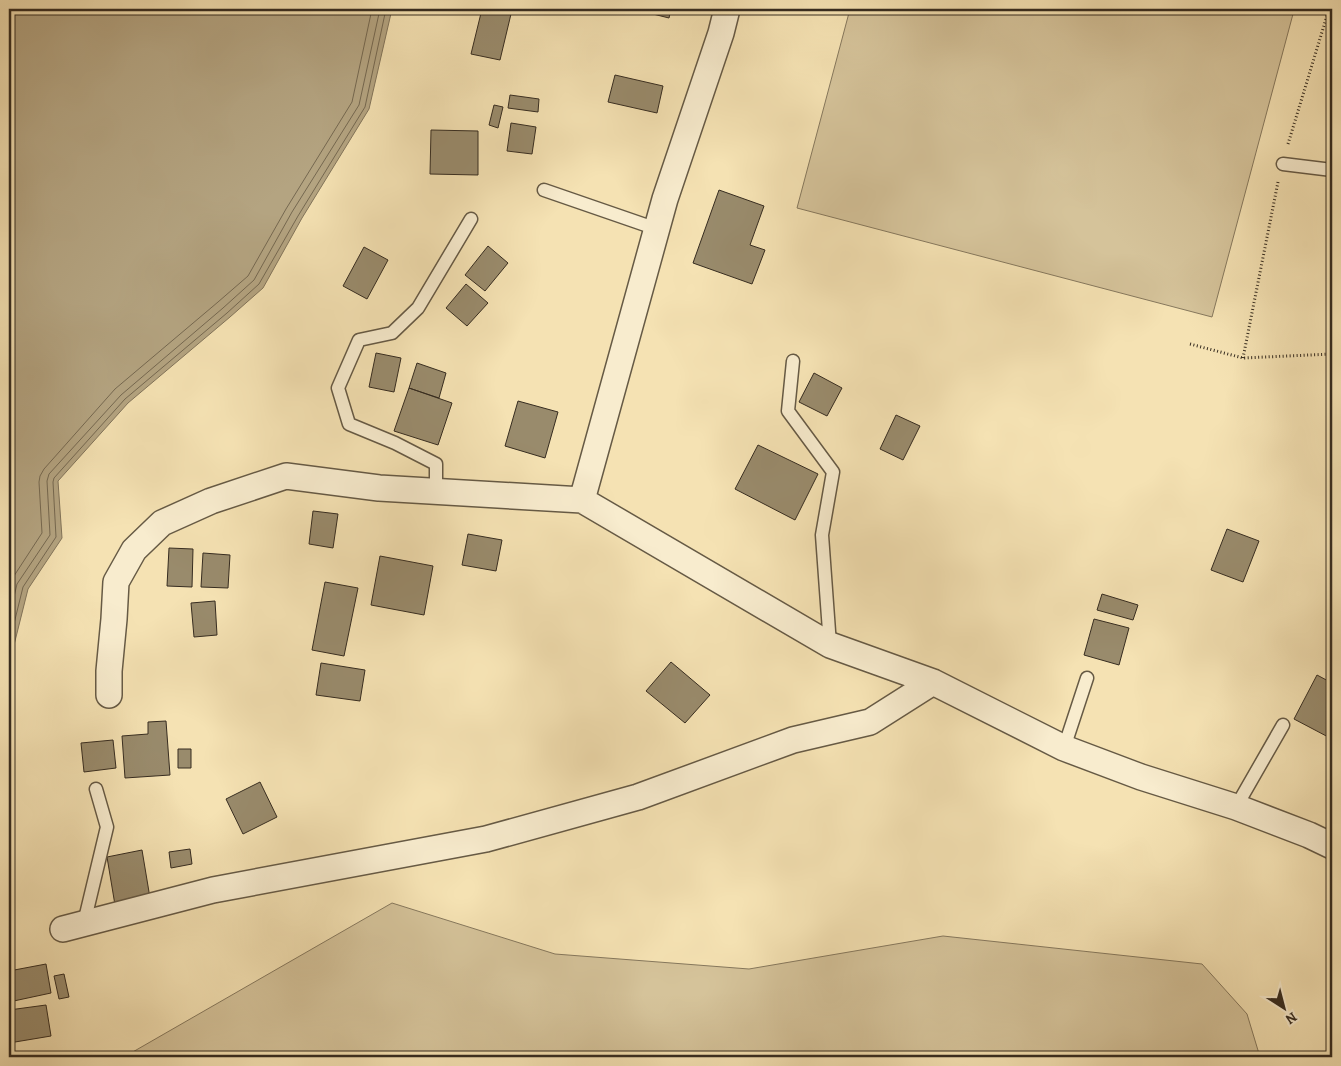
<svg xmlns="http://www.w3.org/2000/svg" width="1341" height="1066" viewBox="0 0 1341 1066" font-family="Alegreya,serif">
  <rect width="100%" height="100%" fill="#f5e2b3"/>
  <filter id="stains"><feTurbulence type="fractalNoise" baseFrequency=".004" numOctaves="4"/><feColorMatrix values="0 0 0 0 .2 0 0 0 0 .09 0 0 0 0 .02 0 0 0 .5 -.17"/></filter>
  <radialGradient id="worn" r=".72"><stop offset=".6" stop-color="#630" stop-opacity="0"/><stop offset="1" stop-color="#630" stop-opacity=".3"/></radialGradient>
  <path fill="#d5c39a" stroke="#86785d" d="M850 9H1275L1293 14 1212 317 797 208Z
    M392 903 555 954 749 969 943 936 1202 964 1247 1014 1260 1057H124Z"/>
  <path fill="#b4a481" stroke="#82745a" d="M9 9H392L369 109 302 218 263 288 230 317 128 403 58 481 62 538 28 589 9 665Z"/>
  <g fill="none" stroke-linecap="round" stroke-linejoin="round">
    <path stroke="#756850" stroke-width="1" d="M9 588 12 579 42 533 39 482 40 476 44 469 115 389 218 302 248 276 286 209 352 102 372 9
      M9 618 17 584 50 535 47 481 49 474 121 395 223 308 254 280 292 212 359 105 380 9
      M9 644 23 587 56 537 53 482 54 478 125 399 227 313 259 284 298 216 365 107 386 9"/>
  </g>
  <path fill="#998b6c" stroke="#362c20" d="M482 9 511 14 500 60 471 54Z
    M637 9H671L669 18 637 10Z
    M615 75 663 86 657 113 608 102Z
    M510 95 539 99 538 112 508 108Z
    M1332 97V120L1328 119Z
    M494 105 503 107 498 128 489 125Z
    M511 123 536 127 532 154 507 151Z
    M431 130 478 131V175L430 174Z
    M719 190 764 206 750 245 765 250 752 284 693 263Z
    M488 246 508 263 485 291 465 275Z
    M364 247 388 260 367 299 343 286Z
    M466 284 488 303 467 326 446 308Z
    M376 353 401 358 394 392 369 387Z
    M417 363 446 373 439 398 409 388Z
    M814 373 842 388 827 416 799 402Z
    M409 388 452 403 438 445 394 431Z
    M518 401 558 412 545 458 505 446Z
    M896 415 920 426 903 460 880 449Z
    M758 445 818 474 795 520 735 489Z
    M313 511 338 514 333 548 309 544Z
    M1227 529 1259 541 1243 582 1211 570Z
    M468 534 502 540 496 571 462 565Z
    M169 548 193 549 192 587 167 586Z
    M203 553 230 555 228 588 201 587Z
    M380 556 433 566 424 615 371 605Z
    M325 582 358 588 344 656 312 650Z
    M1102 594 1138 605 1133 620 1097 610Z
    M215 601 217 635 194 637 191 603Z
    M1094 619 1129 628 1119 665 1084 655Z
    M671 662 710 695 685 723 646 691Z
    M321 663 365 670 360 701 316 695Z
    M1317 675 1332 683V739L1294 719Z
    M166 721 170 775 125 778 122 736 148 734V722Z
    M113 740 116 768 84 772 81 743Z
    M178 749H191V768H178Z
    M260 782 277 817 243 834 226 799Z
    M190 849 192 864 171 868 169 852Z
    M142 850 151 904 116 911 107 857Z
    M46 964 51 993 9 1002V971Z
    M64 974 69 997 59 999 54 976Z
    M46 1005 51 1036 9 1043V1010Z
    M1331 1011H1332V1039H1330Z"/>
  <g fill="none" stroke-linecap="round" stroke-linejoin="round">
    <g stroke="#665a45" stroke-width="15">
      <path id="service" d="M1283 164 1332 170
        M544 190 657 229
        M793 361 788 411 833 472 822 535 830 645
        M436 491V464L395 443 349 424 338 388 359 340 392 333 418 308 471 219
        M1064 748 1087 678
        M1236 807 1283 725
        M84 923 107 827 96 789"/>
    </g>
    <g stroke="#665a45" stroke-width="28">
      <path id="minor" d="M727 9 721 33 665 199 582 500 830 645 933 682 1064 748 1141 777 1236 807 1309 835 1332 846
        M109 695V671L114 619 116 582 134 550 162 523 211 501 286 476 379 488 582 500
        M63 929 213 890 486 839 638 797 793 740 870 722 933 682"/>
    </g>
    <path stroke="#362c20" stroke-width="3" stroke-dasharray="1 2.5" stroke-linecap="butt" d="M1288 144 1329 9
      M1190 344 1243 358 1332 354
      M1243 358 1278 182"/>
    <use href="#service" stroke="#f8ecce" stroke-width="12"/>
    <use href="#minor" stroke="#f8ecce" stroke-width="25"/>
  </g>
  <rect width="1341" height="1066" fill="none" stroke="#f5e2b3" stroke-width="30"/>
  <rect x="10" y="10" width="1321" height="1046" fill="none" stroke="#362c20" stroke-width="2.5"/>
  <rect x="15" y="15" width="1311" height="1036" fill="none" stroke="#362c20"/>
  <g transform="translate(1284 1008) rotate(144)" stroke="#f8ecce" stroke-width="4" paint-order="stroke">
  <path d="M0-4L9 19L0 12L-9 19Z" fill="#362c20"/>
  <text y="-8" font-size="14" font-weight="bold" text-anchor="middle" fill="#362c20">N</text>
  </g>
  <rect width="100%" height="100%" filter="url(#stains)"/>
  <rect width="100%" height="100%" fill="url(#worn)"/>
</svg>
